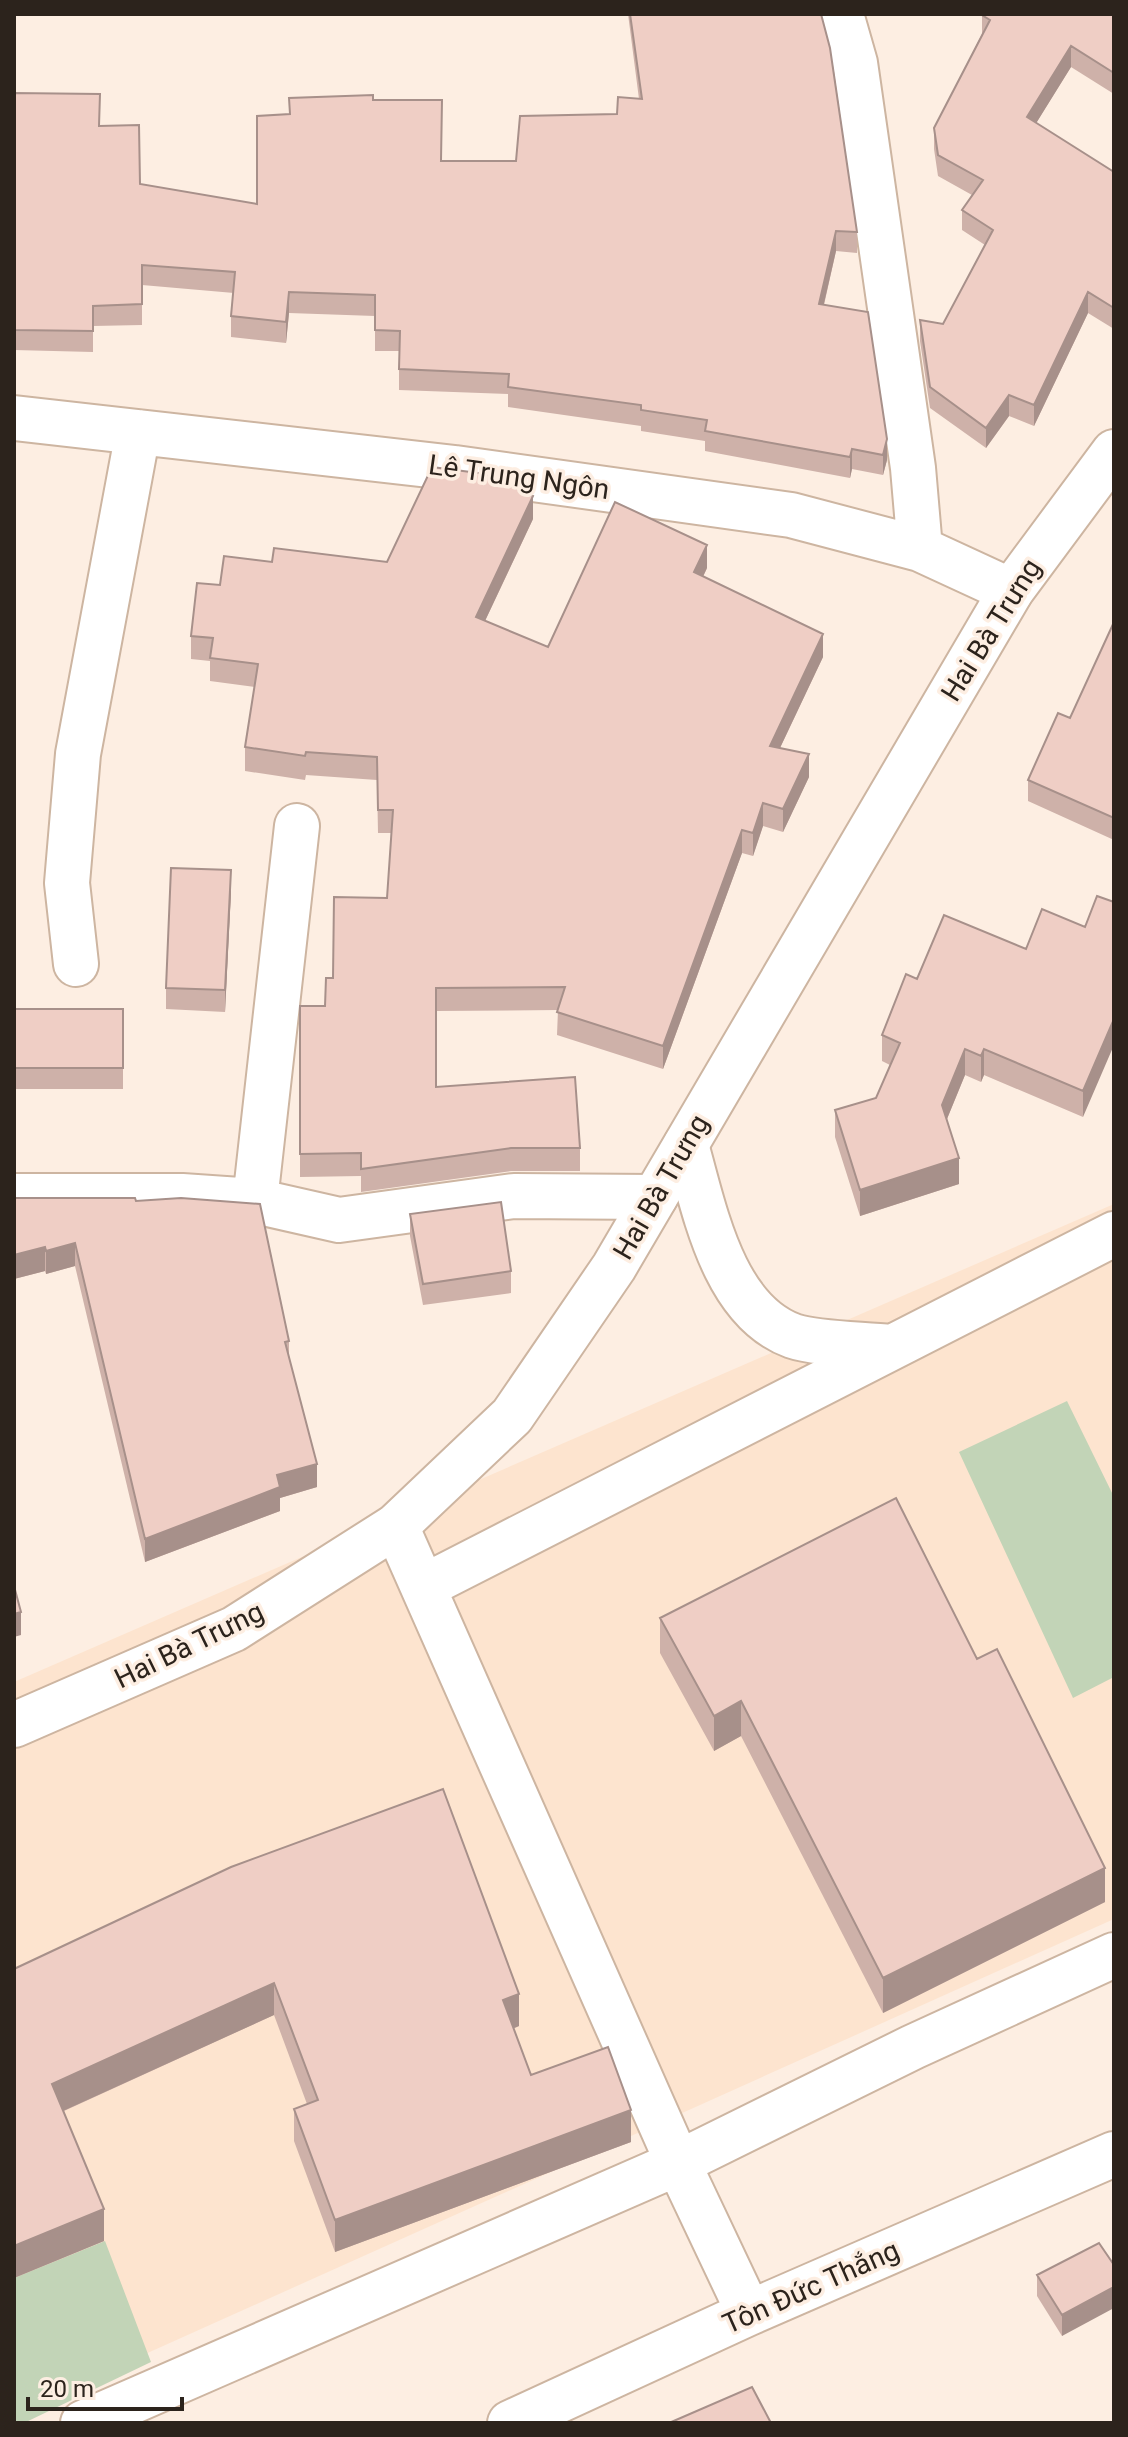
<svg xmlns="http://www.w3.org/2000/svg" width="1128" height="2437" viewBox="0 0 1128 2437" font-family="Roboto,sans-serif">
  <rect width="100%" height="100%" fill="#fdeee2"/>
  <path fill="#fde4cf" d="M1114 1204V1919L14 2413V1682Z"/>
  <path fill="#c2d4b7" d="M1067 1401 1114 1497V1677L1073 1698 959 1452Z
    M105 2241 151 2362 24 2423H14V2278Z"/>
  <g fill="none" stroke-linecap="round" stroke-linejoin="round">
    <g stroke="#cdb5a1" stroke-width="48">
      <path id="minor" d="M841 14 855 63 913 468 920 549
        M14 418 455 468 791 515 920 549 1011 591
        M76 964 67 883 78 754 138 432
        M686 1145C704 1207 722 1310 793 1336 816 1344 864 1344 890 1347
        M14 1196H182L255 1201 339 1220 514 1196 655 1197
        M255 1201 297 826
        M396 1526 678 2163 749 2313
        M423 1587 1114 1234
        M83 2423 678 2163 913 2047 1114 1955
        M510 2423 749 2313 1114 2154"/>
    </g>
    <g stroke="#cdb5a1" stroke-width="48">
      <path id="secondary" d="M14 1725 234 1629 396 1526 512 1416 614 1267 1011 591 1114 452"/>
    </g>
    <use href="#minor" stroke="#fff" stroke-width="44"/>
    <use href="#secondary" stroke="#fff" stroke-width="44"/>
  </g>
  <path fill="#ceb1a9" d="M628 14H821L857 232V253L836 251 824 305 887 460 883 475 852 469 850 478 705 451V441L641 431V426L508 407V394L399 390V351H375V316L289 313 286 343 231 337V316L234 293 142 285V325L93 326V352L14 350V93L99 126 140 184 257 204 289 114V98L373 100 442 161H516L617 114 639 99Z
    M1114 14V94L1071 67 1036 123 1114 172V329L1088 313 1034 426 1009 416 986 448 930 408 920 341V320L943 324 985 245 962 230V210L972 195 938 176 934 149V128L982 34V15Z
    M533 519 485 621 548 647 707 568 703 577 823 657 780 748 809 777 783 832 763 826 753 856 742 853 663 1069 557 1035 558 1010 436 1011V1087L580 1148V1171H511L361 1192V1176L300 1177V1006H325L333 978 387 898 392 833H378L377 780 306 775 305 780 245 771V747L255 687 210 681V661L191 659V636L220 585 272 562H387Z
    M1114 622V840L1028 801V780L1070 718Z
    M231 892 225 1012 166 1009V988Z
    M1085 927 1083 1117 984 1075 981 1082 965 1075 947 1119 959 1184 860 1216 835 1137V1110L876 1098 890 1065 882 1061V1035L917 979 1026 949Z
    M14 1009H123V1089H14Z
    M14 1198 136 1201 289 1341V1356L317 1487 280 1498V1511L145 1562 75 1266 46 1274 45 1271 14 1279Z
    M410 1214 511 1271V1293L423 1305 410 1236Z
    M660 1618 977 1659 1105 1902 883 2013 741 1736 714 1751 660 1653Z
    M231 1867 519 2026 513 2029 531 2075 631 2142 335 2252 294 2141V2109L307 2104 274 2015 64 2111 104 2241 14 2278V1969Z
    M1114 2265 1062 2336 1037 2296V2275Z"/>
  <path fill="#a7908a" d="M1071 46V67L1027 138V117Z
    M836 231V251L819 325V304Z
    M289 292V313L286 343V322Z
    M1088 292V313L1034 426V405Z
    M1009 395V416L986 448V428Z
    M887 439V460L883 475V455Z
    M852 449V469L850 478V457Z
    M533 496V519L476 640V617Z
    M707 545V568L694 595V572Z
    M823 634V657L770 769V746Z
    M809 754V777L783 832V809Z
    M763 803V826L753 856V833Z
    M742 830V853L663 1069V1046Z
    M231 870V892L225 1012V990Z
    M1114 1019V1045L1083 1117V1091Z
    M965 1049V1075L942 1131V1105Z
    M984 1049V1075L981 1082V1056Z
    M959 1158V1184L860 1216V1190Z
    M75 1243V1266L46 1274V1251Z
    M45 1247V1271L14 1279V1255Z
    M317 1464V1487L280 1498V1511L145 1562V1539L277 1475Z
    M21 1612V1635L14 1637V1614Z
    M741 1701V1736L714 1751V1716Z
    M1105 1868V1902L883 2013V1978Z
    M274 1983V2015L52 2116V2084Z
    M519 1994V2026L503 2032V2000Z
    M631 2110V2142L335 2252V2220Z
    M104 2209V2241L14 2278V2246Z
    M1114 2287V2308L1062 2336V2315Z"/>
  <path fill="#efcec5" stroke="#a7908a" stroke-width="2" d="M630 14H821L830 48 857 232 836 231 819 304 868 312 887 439 883 455 852 449 850 457 705 431 707 420 641 410V405L508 387 509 374 399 369 400 331 375 330V295L289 292 286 322 231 316 235 272 142 265V304L93 306V331L14 330V93L100 94 99 126 139 125 140 184 257 204V116L290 114 289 98 373 95V100H442L441 161H516L520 116 617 114 618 97 642 99Z
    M983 14H1114V73L1071 46 1027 117 1114 172V308L1088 292 1034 405 1009 395 986 428 930 387 920 320 943 324 993 230 962 210 983 180 938 155 934 128 990 20 982 15Z
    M432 467 486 474 533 496 476 617 548 647 615 502 707 545 694 572 823 634 770 746 809 754 783 809 763 803 753 833 742 830 663 1046 557 1012 565 987 436 988V1087L575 1077 580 1148H511L361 1169V1153L300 1154V1006H325L326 978H333L334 897 387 898 393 810H378L377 757 306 752 305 756 245 747 258 664 210 658 213 638 191 636 197 583 220 585 224 556 272 562 274 548 387 562Z
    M1114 622V818L1028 780 1058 713 1070 718Z
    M171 868 231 870 225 990 166 988Z
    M1097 896 1114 902V1019L1083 1091 984 1049 981 1056 965 1049 942 1105 959 1158 860 1190 835 1110 876 1098 900 1043 882 1035 906 974 917 979 944 915 1026 949 1042 909 1085 927Z
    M14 1009H123V1068H14Z
    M14 1198H135L136 1201 181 1198 260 1204 289 1341 285 1342 317 1464 277 1475 280 1487 145 1539 75 1243 46 1251 45 1247 14 1255Z
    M501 1202 511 1271 423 1284 410 1214Z
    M896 1498 977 1659 997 1649 1105 1868 883 1978 741 1701 714 1716 660 1618Z
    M14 1586 21 1612 14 1614Z
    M443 1789 519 1994 503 2000 531 2075 608 2047 631 2110 335 2220 294 2109 318 2100 274 1983 52 2084 104 2209 14 2246V1969L231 1867Z
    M1099 2243 1114 2265V2287L1062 2315 1037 2275Z
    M752 2387 771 2423H669Z"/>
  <g text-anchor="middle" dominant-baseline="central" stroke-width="7" stroke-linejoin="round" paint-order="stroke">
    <g font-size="28" fill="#2c231c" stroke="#fdeee2">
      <text transform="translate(519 477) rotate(8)">Lê Trung Ngôn</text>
      <text transform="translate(991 630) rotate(-58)">Hai Bà Trưng</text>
      <text transform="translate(661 1187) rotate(-60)">Hai Bà Trưng</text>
      <text transform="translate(189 1645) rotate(-26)">Hai Bà Trưng</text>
      <text transform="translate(811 2287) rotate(-24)">Tôn Đức Thắng</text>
    </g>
  </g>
  <rect width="1128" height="2437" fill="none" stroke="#2c231c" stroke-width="32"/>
  <path d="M28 2397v12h154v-12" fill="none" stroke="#2c231c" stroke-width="4"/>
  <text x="40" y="2397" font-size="24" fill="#2c231c" stroke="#fdeee2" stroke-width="6" paint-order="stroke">20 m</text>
</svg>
